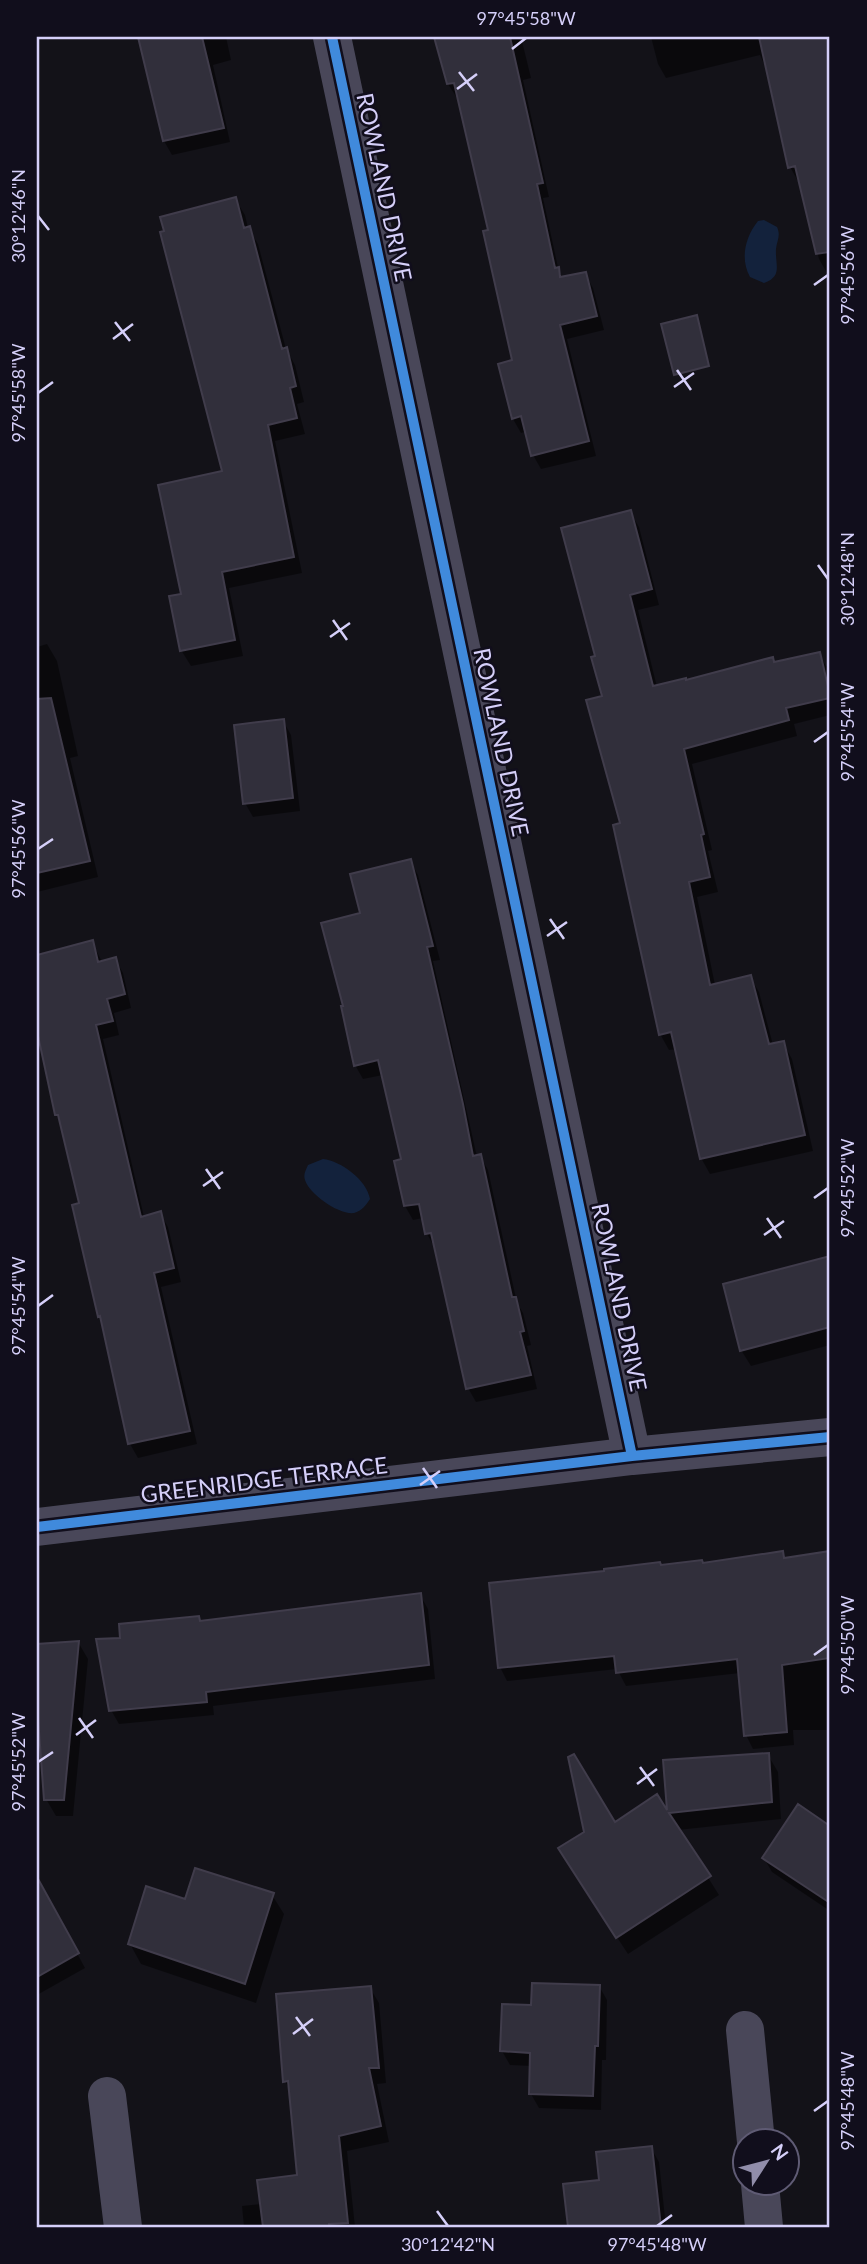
<svg xmlns="http://www.w3.org/2000/svg" width="867" height="2264" viewBox="0 0 867 2264" font-family="Lato,sans-serif">
  <rect width="100%" height="100%" fill="#131218"/>
  <path fill="#13223c" d="M764 220 777 227C781 236 777 240 776 249 775 265 783 276 764 283L750 277C740 259 745 237 758 221Z
    M323 1159C341 1161 367 1180 370 1199 366 1205 362 1211 354 1213 339 1215 309 1194 305 1180 303 1174 306 1170 308 1165Z"/>
  <path fill="#0007" d="M140 37H226L231 60 213 65 230 142 172 155 164 141Z
    M437 37H521L531 78 523 80 549 197 543 198 559 272 563 278 585 274 593 288 604 330 567 339 596 456 541 469 533 455 527 431 521 433 513 419 500 365 514 361 490 232 459 97 457 98 448 84Z
    M651 37H830V272L827 273 819 259 800 181H798L790 167 769 75 760 55 666 78 658 64Z
    M235 199 245 215 248 228 258 244 286 349 295 365 304 402 297 404 305 434 275 441 302 573 229 588 243 656 191 666 181 650 183 595 224 472Z
    M630 512 639 527 659 605 638 610 657 687 819 654 826 666 830 665V715L794 724 797 736 692 764 712 850 708 851 718 892 697 897 715 985 750 977 759 992 773 1045 783 1043 792 1059 813 1151 710 1174 701 1158 677 1049 669 1050 660 1034 622 825 597 658Z
    M47 644 57 661 78 756 70 758 98 877 37 892V647Z
    M283 721 291 735 300 811 253 817 245 803Z
    M410 861 418 875 440 960 433 961 477 1157 480 1156 488 1170 517 1303 523 1313 531 1345 527 1346 537 1389 476 1402 468 1388 435 1248 427 1234 423 1218 413 1220 405 1206 403 1161 383 1075 363 1079 355 1065 362 915Z
    M92 942 102 962 115 959 123 973 131 1008 114 1013 119 1035 103 1039 144 1217 160 1213 168 1227 181 1282 161 1287 197 1444 138 1458 130 1444 103 1322 100 1316 81 1205 62 1125 56 1115 44 1055 37 1043V956Z
    M830 1263V1345L751 1366 741 1350Z
    M782 1553 786 1559 830 1553V1730H793L794 1745 753 1749 746 1735 740 1673 626 1686 617 1669 507 1681 500 1667 661 1567 703 1565Z
    M420 1595 428 1609 435 1679 213 1706 214 1715 119 1724 111 1710 122 1639 201 1622Z
    M78 1642 88 1659 73 1816H56L46 1799 40 1722H37V1645Z
    M768 1755 778 1772 781 1819 678 1830 719 1895 628 1954 570 1866 614 1825 670 1817 665 1762Z
    M798 1807 830 1828V1911L772 1872 764 1858Z
    M37 1880 85 1968 37 1995Z
    M272 1895 284 1914 256 2003 141 1964 130 1944 186 1901Z
    M599 1986 607 2000 606 2060H602L601 2110 539 2108 531 2094 532 2066 510 2065 502 2051 533 2007Z
    M370 1988 379 2003 386 2083 377 2084 389 2142 347 2151 355 2227H244L242 2206 262 2204 299 2177 291 2092 285 2081Z
    M651 2148 659 2162 666 2227H570L565 2186 601 2182Z"/>
  <path fill="#312f3b" stroke="#403c4b" stroke-width="2" d="M138 37H202L224 128 163 141Z
    M434 37H510L543 183 537 184 555 268 559 267 560 277 586 272 597 316 560 325 589 441 531 456 521 416 512 419 498 364 512 360 483 231 488 230 454 83 447 84Z
    M759 37H830V252L816 254 795 166 788 168Z
    M236 197 244 228 250 226 282 349 287 347 296 386 290 388 297 418 268 425 294 557 222 572 235 640 180 651 169 596 181 594 158 485 222 471 160 232 164 231 160 217Z
    M697 315 709 366 674 375 661 324Z
    M631 510 652 589 630 595 653 686 686 678V680L773 657 774 662 820 652 830 695V698L786 708 789 720 684 749 704 834 701 835 710 877 689 882 710 985 751 975 769 1044 784 1041 805 1135 700 1159 671 1032 659 1035 613 825 620 823 586 700 602 696 591 657 595 656 561 528Z
    M51 698 90 861 37 873V699Z
    M284 719 293 798 243 804 234 725Z
    M411 859 433 946 427 947 463 1104 473 1156 481 1154 512 1297H516L524 1331 520 1332 531 1375 466 1389 431 1233 425 1234 419 1204 404 1206 394 1161 401 1159 378 1060 354 1066 341 1006H343L321 923 360 913 350 874Z
    M93 940 98 962 116 957 125 994 107 999 113 1021 96 1025 141 1217 161 1211 174 1268 154 1273 190 1431 128 1444 100 1316 98 1317 72 1205 79 1203 58 1115H55L37 1031V955Z
    M830 1256V1327L740 1351 723 1284Z
    M783 1551 784 1558 830 1551V1658L782 1665 787 1732 744 1736 737 1659 616 1673 614 1656 498 1668 489 1583 604 1571V1569L660 1562 661 1565 702 1560 703 1563Z
    M421 1593 429 1665 206 1692 207 1702 109 1711 96 1639 120 1638 119 1624 199 1616 200 1621Z
    M79 1641 64 1800H44L37 1704V1644Z
    M769 1753 772 1802 669 1813 711 1876 616 1938 558 1848 584 1832 568 1757 574 1754 615 1822 657 1794 667 1810 663 1760Z
    M798 1804 830 1826V1903L762 1858Z
    M195 1868 274 1893 245 1984 128 1944 146 1886 185 1899Z
    M37 1877 79 1953 37 1977Z
    M532 1983 600 1985 598 2046H595L593 2096 529 2094 530 2053 500 2051 502 2004 531 2005Z
    M371 1986 379 2068H369L381 2126 339 2136 348 2223 329 2224V2227H263L257 2180 297 2175 288 2081 283 2082 276 1994Z
    M652 2146 661 2227H568L563 2184 599 2180 596 2152Z"/>
  <g fill="none" stroke-linecap="round" stroke-linejoin="round">
    <path stroke="#494759" stroke-width="38" d="M332 37 632 1456
      M37 1527 632 1456 830 1437
      M745 2030 756 2142
      M107 2096 123 2227
      M760 2184 764 2227"/>
    <g stroke="#110e1c" stroke-width="15">
      <path id="cycleway" d="M332 37 632 1456
        M37 1527 632 1456 830 1437"/>
    </g>
    <use href="#cycleway" stroke="#408adc" stroke-width="10"/>
  </g>
  <path fill="none" stroke="#d5cff9" stroke-width="2.5" d="M512 49 526 38M459 72 474 91M457 89 477 74M38 216 49 230M814 285 828 275M115 322 130 341M113 339 133 324M677 370 691 390M674 387 694 373M38 393 53 382M818 565 828 579M333 620 347 640M330 637 350 623M814 742 828 732M38 849 53 839M550 919 564 939M547 936 567 922M206 1169 220 1189M203 1186 223 1172M814 1198 828 1188M767 1218 781 1238M764 1235 784 1221M38 1306 53 1295M423 1468 437 1488M420 1485 440 1471M814 1655 828 1645M79 1718 93 1738M76 1735 96 1720M38 1762 53 1752M640 1767 654 1786M637 1784 657 1769M296 2017 310 2036M293 2034 313 2019M814 2111 828 2101M437 2211 448 2226M657 2226 672 2215"/>
  <g text-anchor="middle" dominant-baseline="central" stroke-width="5" stroke-linejoin="round" paint-order="stroke">
    <g font-size="23" fill="#d5cff9" stroke="#110e1c">
      <text transform="translate(385 187) rotate(78)">ROWLAND DRIVE</text>
      <text transform="translate(502 742) rotate(78)">ROWLAND DRIVE</text>
      <text transform="translate(620 1297) rotate(78)">ROWLAND DRIVE</text>
      <text transform="translate(264 1479) rotate(-7)">GREENRIDGE TERRACE</text>
    </g>
  </g>
  <rect width="867" height="2264" fill="none" stroke="#110e1c" stroke-width="77"/>
  <g transform="translate(766 2162) rotate(54)"><circle r="33" fill="#110e1c" stroke="#5f5b74" stroke-width="2"/>
  <path d="M0-5L12 26L0 18L-12 26Z" fill="#918daa"/>
  <text y="-10" font-size="19" font-weight="bold" text-anchor="middle" fill="#d5cff9">N</text>
  </g>
  <rect x="38" y="38" width="790" height="2188" fill="none" stroke="#d5cff9" stroke-width="2.5"/>
  <g font-size="18" text-anchor="middle" fill="#d5cff9">
    <text x="526" y="25">97°45'58"W</text>
    <text transform="translate(19 216) rotate(-90)" y="6">30°12'46"N</text>
    <text transform="translate(848 275) rotate(-90)" y="6">97°45'56"W</text>
    <text transform="translate(19 393) rotate(-90)" y="6">97°45'58"W</text>
    <text transform="translate(848 579) rotate(-90)" y="6">30°12'48"N</text>
    <text transform="translate(848 732) rotate(-90)" y="6">97°45'54"W</text>
    <text transform="translate(19 849) rotate(-90)" y="6">97°45'56"W</text>
    <text transform="translate(848 1188) rotate(-90)" y="6">97°45'52"W</text>
    <text transform="translate(19 1306) rotate(-90)" y="6">97°45'54"W</text>
    <text transform="translate(848 1645) rotate(-90)" y="6">97°45'50"W</text>
    <text transform="translate(19 1762) rotate(-90)" y="6">97°45'52"W</text>
    <text transform="translate(848 2101) rotate(-90)" y="6">97°45'48"W</text>
    <text x="448" y="2251">30°12'42"N</text>
    <text x="657" y="2251">97°45'48"W</text>
  </g>
</svg>
